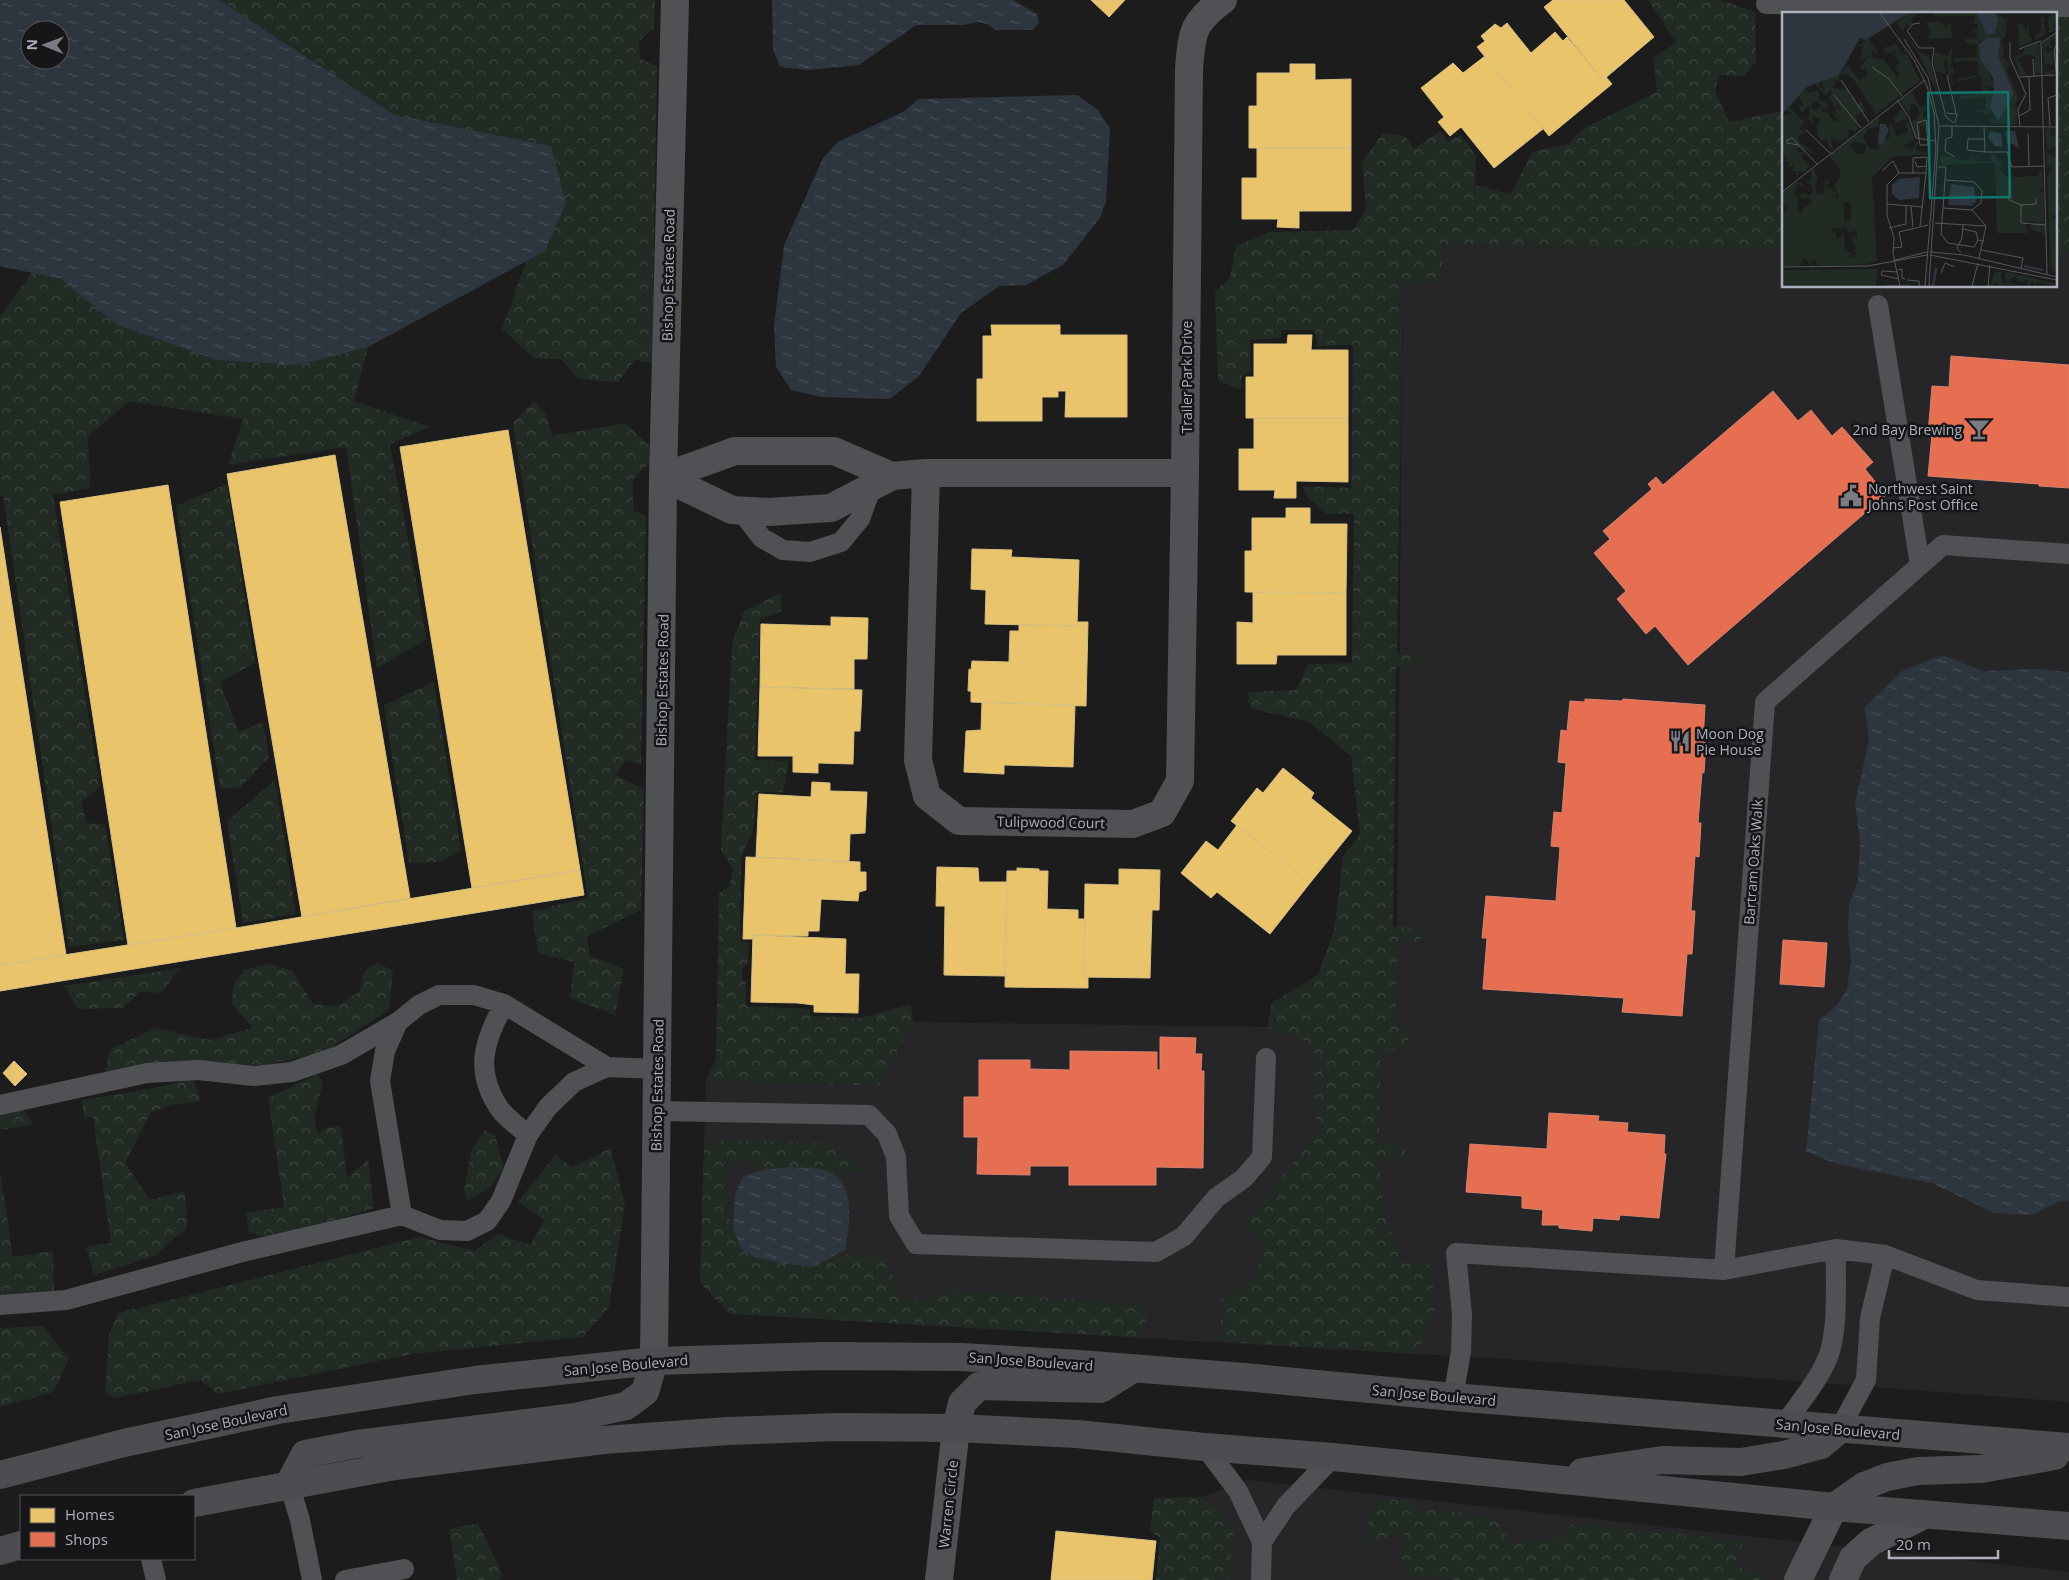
<svg xmlns="http://www.w3.org/2000/svg" width="2069" height="1580" viewBox="0 0 2069 1580" font-family="'Open Sans',sans-serif">
  <defs>
    <pattern id="forest-crowns" width="20" height="18" patternUnits="userSpaceOnUse" patternTransform="scale(1.25)"><rect width="20" height="18" fill="#212a23"/><path d="M2 6a3 3 0 1 1 6 0M12 15a3 3 0 1 1 6 0" fill="none" stroke="#3f4641"/></pattern>
    <pattern id="water-ripples" width="26" height="14" patternUnits="userSpaceOnUse" patternTransform="scale(1.25)"><rect width="26" height="14" fill="#2d353f"/><path d="M2 4q2-2 4 0t4 0M15 11q2-2 4 0t4 0" fill="none" stroke="#495059"/></pattern>
  </defs>
  <rect width="100%" height="100%" fill="#1c1c1c"/>
  <path fill="#262528" d="M1443 246 1783 249V286H2055V252H2069V1402L1521 1360 730 1314 700 1283 706 1080 879 1086 913 1022 1267 1027 1396 1025 1403 282H1437L1442 277Z
    M1247 1480 2069 1572V1580H1201L1202 1497Z"/>
  <path fill="url(#forest-crowns)" d="M219 0H655L654 28 639 41 640 59 657 66 652 363 635 360 618 382 578 379 561 359H535L502 329 526 261 545 251 551 146 395 115Z
    M1648 0H1720L1755 12 1756 62 1743 76 1719 75 1715 91 1729 122 1783 111V249L1443 246 1442 277 1437 282H1403L1397 654 1423 655 1424 660 1422 664 1396 667 1393 926 1419 929 1422 934 1419 941 1397 942 1396 1025 1407 1030 1409 1044 1381 1055 1379 1143 1402 1145 1406 1150 1403 1157 1379 1160 1383 1208 1391 1233 1406 1264 1432 1265 1434 1310 1418 1354 1220 1341 1221 1300 1254 1279 1265 1246 1244 1226 1316 1133 1314 1044 1267 1027 1272 1003 1318 975 1334 931 1343 857 1360 834 1351 756 1309 722 1250 708 1248 692 1296 690 1309 664 1352 663 1354 514H1327L1306 496 1303 486 1351 488 1353 345 1317 346 1315 330H1282L1281 338 1250 340V372L1242 375 1241 389 1218 381 1215 292 1230 277 1236 246 1269 232 1353 230 1366 209 1362 162 1383 133 1405 136 1414 149 1440 131 1448 142 1461 135 1476 156 1475 185 1511 194 1532 152 1569 144 1581 130 1657 92 1653 58 1676 42Z
    M2069 0V252H2055V14Z
    M32 272 61 279 117 325 299 365 368 347 354 401 430 427 390 444 427 639 377 668 346 447 228 465 243 419 130 401 88 436 90 488 53 495 100 787 82 801 86 823 105 824 124 940 69 947 3 495 0 496V317Z
    M534 401 545 412 552 436 626 423 649 446V463L633 479V510L646 516 641 765 626 760 615 775 644 789 641 910 587 936 590 956 624 969 615 1015 570 998 574 962 538 953 532 911 588 898 513 423Z
    M227 484 255 663 220 682 239 732 263 722 269 757 238 789 220 788 176 506Z
    M781 593 782 611 760 619 755 760 789 761 783 792H757L752 834 741 857 740 941 749 943 748 962 742 969V980L746 983V1006L810 1009V1016L861 1018 911 1004 913 1022 879 1086 706 1080 716 1059 719 893 729 887 733 870 721 849 732 644 744 611Z
    M434 682 461 850 441 862 409 863 384 705Z
    M275 780 296 914 243 923 227 821Z
    M378 963 393 971 389 1010 323 1053 264 1065 173 1063 105 1075 109 1050 155 1028 210 1040 252 1028 231 1002 234 984 244 970 269 964 292 970 313 1004 337 1006 359 992 365 970Z
    M180 968 162 993 140 992 122 1008 78 1009 64 986Z
    M318 1074 323 1082 314 1119 318 1133 327 1128 341 1126 347 1178 368 1159 374 1208 275 1239 249 1233 246 1213 284 1207 268 1098Z
    M193 1078 201 1101 171 1105 151 1112 125 1163 150 1200 184 1191 188 1221 185 1232 174 1238 155 1256 94 1275 86 1247 111 1243 93 1117 84 1118 82 1100 154 1088Z
    M23 1108 33 1125 0 1130V1111Z
    M485 1130 495 1135 504 1169 489 1188 467 1201 464 1191 471 1151Z
    M722 1141 828 1143 866 1171 836 1176 822 1169 790 1167 763 1170 748 1158 727 1168 725 1210 741 1249 784 1264 815 1266 850 1254 887 1259 902 1299 929 1301 946 1289 1145 1306 1148 1317 1137 1337 730 1314 700 1283 704 1149Z
    M611 1148 625 1205 609 1307 583 1337 413 1354 218 1394 200 1380 117 1398 105 1394 109 1335 118 1313 420 1237 474 1251 498 1234 530 1245 544 1220 518 1202 555 1155 572 1167Z
    M0 1171 13 1257 53 1251 54 1291 0 1295Z
    M42 1326 69 1358 54 1392 0 1407V1328Z
    M1202 1497 1221 1512 1234 1530 1229 1580H1156L1160 1538 1150 1531 1154 1498Z
    M1379 1500H1409L1416 1509 1493 1516 1512 1544 1565 1536 1572 1524 1743 1540 1738 1567 1772 1580H1456L1407 1575 1401 1555 1404 1534 1368 1541 1369 1515Z
    M478 1523 503 1576 499 1580H457L449 1529Z"/>
  <path fill="url(#water-ripples)" fill-rule="evenodd" d="M0 0H219L395 115 551 146 566 203 545 251 368 347 299 365 217 360 117 325 61 279 0 266ZM30 30H60V60H30Z
    M772 0H1013L1037 14 1039 22 1033 30H995L987 24 978 22 963 25H916L859 65 809 70 780 67 773 49Z
    M1077 95 1098 110 1110 129 1106 202 1100 218 1063 265 1026 285 999 286 961 313 919 376 890 399 821 397 791 390 776 367 774 326 784 245 823 158 838 142 905 111 918 99Z
    M1942 655 1983 671 2037 669 2069 672V1201H2060L2032 1215 1994 1213 1932 1183 1837 1164 1806 1152 1819 1020 1836 1006 1847 990 1851 961 1848 931 1849 904 1858 880 1860 843 1855 803 1869 740 1865 707 1902 671Z
    M790 1167C800 1168 811 1167 821 1169 858 1177 850 1223 845 1250L815 1266 784 1264 754 1257 741 1249 733 1228 735 1195 743 1176 763 1170Z"/>
  <path fill="#e9c46a" stroke="#d7be83" d="M1091 0H1125L1109 17Z
    M1553 0H1624L1654 37 1603 80 1544 7Z
    M1507 23 1531 53 1555 32 1563 41 1567 37 1603 80 1606 77 1612 84 1549 136 1477 47 1485 41 1481 36 1495 24 1501 28Z
    M1485 56 1543 129 1494 168 1461 127 1450 136 1438 122 1444 117 1421 88 1453 63 1463 73Z
    M1290 64H1315V80L1351 79V148H1249V106H1257V73H1290Z
    M1257 148H1351V211H1299V228L1277 227 1278 219H1242V178H1257Z
    M991 325H1060V335H1127V417H1065L1066 391H1058V397H1042V421H977V379H983V336H992Z
    M1288 335H1312L1311 350H1348V418H1246V377H1254V344H1287Z
    M1254 418H1348V482L1296 481V498H1274L1275 490H1239V449H1254Z
    M508 430 580 870 472 888 400 447Z
    M335 455 410 898 302 917 227 474Z
    M168 485 236 928 128 945 60 502Z
    M1286 508H1310V524H1347L1346 593 1245 592V551H1252V518H1286Z
    M0 527 66 955 0 965Z
    M972 549 1012 550 1011 557 1079 560 1077 626 985 624 986 590 971 589Z
    M1253 592 1346 593V655H1277L1276 664H1237V622L1253 623Z
    M831 617 868 618 867 659H854V689L760 687 761 624 831 626Z
    M1077 622H1088L1086 706 971 702V691H968L969 669 971 670 972 661 1009 662 1010 631H1019V625L1077 626Z
    M760 687 862 690 860 731H854L853 764 818 763V773L793 772V756H758Z
    M982 702 1075 705 1073 767 1004 765V774L964 772 966 731 981 730Z
    M1283 768 1314 793 1311 798 1352 831 1310 883 1231 821 1257 788 1263 793Z
    M812 782 830 783V791L867 792 865 833 850 834 849 862 756 857 759 794 811 797Z
    M1237 825 1310 883 1270 934 1217 892 1211 898 1181 873 1206 841 1218 850Z
    M746 857 860 862V872H866V890L859 892 858 901 821 899 819 931H808V936L753 935V939H743Z
    M937 867 978 868 979 882H1007L1005 976 944 975 945 906H936Z
    M1017 868 1039 869V871H1048L1047 909 1078 910V919H1085L1084 977H1088V988L1005 987 1007 871H1017Z
    M1119 869 1160 870 1159 910H1152L1150 978 1084 977 1085 884 1119 885Z
    M580 870 584 895 0 991V965L236 928Z
    M753 935 846 939 845 974H859L858 1013 814 1012V1005L798 1003 751 1002Z
    M14 1061 27 1074 15 1086 3 1073Z
    M1056 1531 1156 1541 1152 1580H1051Z"/>
  <path fill="#e76f51" stroke="#d58271" d="M1951 356 2069 365V488L2039 486V484L1928 476 1932 434H1928L1932 386 1949 387Z
    M1773 391 1798 421 1811 410 1832 436 1842 427 1873 462 1865 469 1886 495 1688 665 1655 626 1646 634 1617 599 1626 591 1594 553 1610 539 1603 531 1652 489 1648 484 1656 477 1663 485Z
    M1585 699 1622 701 1623 699 1705 705 1703 742 1706 743 1704 773 1702 772 1698 823H1701L1699 857 1695 856 1691 911H1695L1692 954H1687L1682 1016 1622 1012 1624 998 1483 989 1487 938H1482L1486 896 1556 901 1560 847 1551 846 1554 812 1562 813 1566 763 1558 762 1561 730 1567 731 1570 701 1585 702Z
    M1783 940 1827 943 1824 987 1780 984Z
    M1160 1037 1196 1038 1195 1054H1202L1201 1071H1204L1203 1168 1156 1167V1185H1069V1166H1030V1175L977 1174 978 1137H964V1097H979V1060H1030V1069L1070 1070V1051L1157 1052V1070H1160Z
    M1549 1113 1599 1116 1598 1121 1628 1123 1627 1132 1665 1135 1664 1154H1666L1659 1218 1620 1215 1619 1220 1593 1218 1592 1231 1559 1228V1225H1542L1543 1210 1522 1208V1196L1466 1192 1470 1144 1547 1149Z"/>
  <g fill="none" stroke-linecap="round" stroke-linejoin="round">
    <path stroke="#505155" stroke-width="20" d="M1766 4 2069 7
      M1878 305 1920 565
      M741 511 762 538 783 550 810 552 841 542 860 519 872 486
      M2069 554 1943 545 1765 702 1724 1270 1836 1249 1885 1255 1977 1290 2069 1297
      M504 1004C484 1041 474 1070 499 1108 506 1118 519 1127 528 1135
      M0 1105 147 1073 198 1070 254 1076 292 1072 341 1055 398 1022
      M657 1111 869 1115 887 1134 896 1157 899 1216 916 1244 1156 1252 1184 1236 1216 1198 1244 1178 1262 1157 1266 1058
      M402 1215 380 1081 385 1051 398 1022 419 1005 439 995H474L504 1004 607 1067
      M0 1305 66 1300 246 1251 402 1215 440 1230 467 1231 487 1221 501 1201 528 1135 548 1107 574 1082 607 1067 657 1069
      M1453 1397 1461 1352 1462 1314 1456 1253 1724 1270
      M1784 1425C1799 1403 1818 1382 1828 1357 1839 1330 1835 1279 1836 1249
      M1839 1430 1866 1380 1870 1318 1885 1255
      M1205 1447 1238 1491 1262 1542 1261 1580
      M289 1484 300 1520 312 1580
      M1262 1542 1286 1506 1333 1457
      M151 1559 156 1580
      M345 1580 404 1569"/>
    <path stroke="#505155" stroke-width="28" d="M926 473 918 760 927 796 959 821 1133 824 1162 813 1180 781 1185 473
      M663 477 732 510 769 512 831 508 892 476 926 473H1185L1189 69C1192 32 1192 23 1223 0
      M663 477 735 451H834L892 476
      M939 1580 956 1428
      M1798 1580 1834 1507
      M1843 1580 1853 1558 1871 1542 1924 1515"/>
    <path stroke="#505155" stroke-width="28" d="M654 1361 663 477 675 0"/>
    <path stroke="#4d4d51" stroke-width="28" d="M956 1428 962 1403 979 1386 1101 1389 1133 1369
      M1582 1472 1662 1460 1741 1462 1784 1455 1821 1445 1839 1430
      M0 1475 124 1443 278 1410 475 1380 654 1361 826 1356 962 1357 1080 1364 1244 1377 1453 1397 2069 1447
      M289 1484 305 1454 357 1444 575 1417 626 1406 645 1392 654 1361
      M194 1503 395 1466 604 1440 728 1431 838 1427 956 1428 1077 1434 1205 1447 1333 1457 1834 1507 2069 1526
      M1834 1507 1864 1486 1887 1477 1918 1471 1981 1469 2055 1456
      M0 1551 21 1545"/>
  </g>
  <defs>
    <g id="bar-bare" transform="scale(1.725)"><path d="M-6-5H6L.8 .8V4.5H3.5V6h-7V4.5H-.8V.8Z" fill="#7a7c85" stroke="#161518" stroke-width="2.5" paint-order="stroke"/></g>
    <g id="civic-bare" transform="scale(1.725)"><path d="M-.6-6.5H3V-4.5H.6V-3L4-1V1h2V6H-6V1h2V-1L-.6-3ZM-1.2 2.5V6h2.4V2.5Z" fill="#7a7c85" stroke="#161518" stroke-width="2.5" paint-order="stroke"/></g>
    <g id="restaurant-bare" transform="scale(1.725)"><path d="M-5-6h1v4h1v-4h1v4h1v-4h1v5L-1.5 .5V6h-2V.5L-5-1ZM5-6V6H3V1.5H1.5Q1.5-4 5-6Z" fill="#7a7c85" stroke="#161518" stroke-width="2.5" paint-order="stroke"/></g>
  </defs>
  <g fill-rule="evenodd">
    <use href="#bar-bare" x="1979" y="429"/>
    <use href="#civic-bare" x="1851" y="496"/>
    <use href="#restaurant-bare" x="1680" y="741"/>
  </g>
  <g text-anchor="middle" dominant-baseline="central" stroke-width="5" stroke-linejoin="round" paint-order="stroke">
    <g font-size="14" fill="#acb0bd" stroke="#161518">
      <text transform="translate(668 275) rotate(-89)">Bishop Estates Road</text>
      <text transform="translate(1186 377) rotate(-90)">Trailer Park Drive</text>
      <text transform="translate(662 680) rotate(-89)">Bishop Estates Road</text>
      <text transform="translate(1051 822) rotate(1)">Tulipwood Court</text>
      <text transform="translate(1753 862) rotate(-86)">Bartram Oaks Walk</text>
      <text transform="translate(657 1085) rotate(-89)">Bishop Estates Road</text>
      <text transform="translate(1031 1361) rotate(4)">San Jose Boulevard</text>
      <text transform="translate(626 1365) rotate(-5)">San Jose Boulevard</text>
      <text transform="translate(1434 1395) rotate(5)">San Jose Boulevard</text>
      <text transform="translate(226 1422) rotate(-12)">San Jose Boulevard</text>
      <text transform="translate(1838 1429) rotate(5)">San Jose Boulevard</text>
      <text transform="translate(948 1504) rotate(-84)">Warren Circle</text>
    </g>
    <g font-size="14" fill="#acb0bd" stroke="#161518" text-anchor="start">
      <text x="1962" y="429" text-anchor="end">2nd Bay Brewing</text>
      <text x="1868" y="488">Northwest Saint<tspan x="1868" dy="16">Johns Post Office</tspan></text>
      <text x="1696" y="733">Moon Dog<tspan x="1696" dy="16">Pie House</tspan></text>
    </g>
  </g>
  <g transform="translate(1782 12)">
    <rect width="275" height="275" fill="#1c1c1c"/>
    <path d="M127 1H135L129 8 131 13 126 14 125 11 121 19 139 41 147 44 157 85 135 39 115 11ZM152 1H194L204 20 213 21 217 8 213 1 225 8 223 26 197 29V39L213 75 202 74 212 82 209 99 205 102 192 99 203 98 204 85 178 87V84L201 80 198 64 175 70V67L197 63 196 50 183 48 173 51 172 46H195V32L184 31 182 27 195 26 194 19 188 21 190 18H196L195 12 184 11 192 10V4H153ZM264 1H275V11L271 14 275 17 267 21 266 8 269 2ZM260 2 263 8 264 6 262 10 264 22 253 28V23L257 22 260 10 256 8 260 7ZM246 8 247 25 251 28 237 35 236 10 242 14 244 21ZM144 10H158L164 15 169 10 170 26 145 27 148 21ZM275 20V31L270 25 268 32 271 36 264 35V42L270 39 272 49 271 53 264 52 263 59 272 58 270 63H263L261 31ZM87 27 97 43 90 38V45L102 48 116 66 117 61 113 57 118 50 112 44 114 39 101 41 105 34 107 35 114 31 120 43 125 42 121 36 138 68 94 102 72 68 64 61 60 64 59 60 65 53 80 71 78 67 85 65 83 57H77L87 44 78 48 81 35 74 32H82L80 30ZM219 27 222 39 220 46 228 52 224 57 236 85 233 93 236 104 232 107 236 109 234 113 207 111 210 106 214 108 220 100 232 81 216 44ZM257 31 259 61H253V45L245 42 236 47 245 63 238 64 232 44 241 42 242 37ZM171 34 168 58 171 54 172 62 168 63 173 73 166 65 165 46 162 47 164 62 153 59 152 48 153 40 165 44ZM57 63V71L54 68 51 76 66 78 69 87 74 84 72 88 76 92 79 89 83 99 74 103 76 117 73 120 67 117 66 125 58 129 49 126 51 136 47 137 45 128 40 129 36 125 35 116 39 107 30 103 32 112 25 107 28 104 26 99 29 96 35 101 34 97 39 95 37 90 31 89 29 95 26 94 20 101 16 94H22L17 84 30 73 24 81 37 79V86L41 90 44 88 46 96H40L41 100 46 101 52 110 56 109 49 98 55 104 53 98 59 96 57 92 52 96 50 89 45 87 50 82 48 78 44 84 32 71 38 69 37 73 43 80 39 68ZM130 80 138 95 145 93 141 105H149L144 106 143 115 134 112 138 114V125L134 126 130 110 138 103 135 94 129 92 127 102 117 88ZM11 91 8 96 23 110 18 117 25 120 16 124 17 129 32 141 15 136 14 139 24 141 19 144 28 154 21 161 15 158 17 162 14 165V159H10L12 154H5L9 150H3L5 145 0 140V103L11 102 3 98ZM120 97 126 106 114 111 110 117H113L114 124 127 120 122 112 127 110 132 127 122 134 130 138 134 130H137L133 138 151 142 110 145 90 165 95 249 77 253 36 254 32 247 29 250 31 254H28L23 246 17 254H0V203L6 195 2 191 0 193V181L13 171H21V175L16 172 12 182 17 185 15 197 20 204V197L30 190 28 186H18L19 181 28 184 31 179 30 173 24 171 30 166 29 158 32 156 36 167 33 174 35 182H42L43 165 48 171 43 174 54 181 53 185 50 181 51 186H57L52 174 58 165V157L47 144 97 105 96 115 86 117 81 126 89 137H96L98 135 96 132 95 131 108 125 107 113 113 112 112 105ZM75 126 73 130 85 133 82 142 74 141 68 134ZM66 189 69 194V207L63 212 61 191ZM64 216 67 221 72 218 75 221V225L69 224 74 237 71 239 75 241 72 246 67 245 69 241 63 238 62 220 56 228 53 220 47 217ZM270 115 268 123 275 125V133L265 138 263 118ZM265 140 275 146V202L270 204 275 207V218H267L265 165 270 154H267L265 158ZM208 142 214 143 215 149 220 150 217 156 225 165 231 162V165L256 164 260 156 261 178 257 179 262 181V209L256 210 263 211V222L248 217 249 213 255 212 253 209 243 212 247 221H215L213 151 159 153V143L185 149 192 144 194 149H209ZM96 257 94 274H0V258ZM213 259 219 260 221 271 225 270 222 261H230L275 272V274L255 270 253 274 251 269 245 274 246 268 239 270 233 265 228 267 227 271 240 274 224 272 218 274 214 269 212 274H208Z" fill="#212a23" fill-rule="evenodd"/>
    <path d="M267 218H275V260L269 259Z" fill="#212a23"/>
    <path d="M0 1H127L84 28 78 26 57 63 25 75 0 102ZM194 1H213L217 8 213 21 205 23ZM204 26H219L216 44 232 81 216 109 208 95 212 79 211 66 198 47 197 32ZM98 112H103L107 118 100 133 96 131ZM208 119 219 122 221 135 213 134 206 125ZM223 119H233L237 136 229 131 225 132ZM138 165 137 186 117 188 110 182V173L117 167ZM169 172 192 175 194 190 190 194 166 193Z" fill="#2d353f"/>
    <path fill="none" stroke="#2d353f" stroke-width="2.5" d="M242 254 261 258M151 274 154 256"/>
    <path fill="none" stroke="#56575c" stroke-width="1" d="M98 1 132 48 145 74 152 101 154 136 143 274M138 11 131 12 125 19 137 36H152L150 51 164 105 172 111M122 27 146 66 157 114 147 274M228 30V46L244 82 236 97 238 114M275 32 272 38 275 68M237 37 259 29M251 47 252 65M90 55 107 67 120 84M165 63 174 101M237 65 273 63M59 68 87 110M52 83 79 116M115 88 127 105 134 126 154 129M165 101 175 102 173 111M237 104 248 98 247 65M144 108 146 133H138L135 111ZM157 114 275 115M170 114V125L164 127 163 139 173 145M202 114 203 140H225L230 155 263 154M268 114 266 86 275 83M24 118 48 141M246 122 247 155M203 127H186L185 138 203 140M17 133 5 131V128L10 126 35 152M133 149 135 155 145 154M156 155H164L163 168M100 159 111 149 117 161M131 161V146L145 145 144 161M163 168 192 170 200 179 199 191 190 198 161 196ZM227 169V188L239 193M0 180 143 68M254 187V192L239 193V211L264 213M105 192 141 195M129 194 131 215M161 196 159 222 166 231 192 235 196 228 202 229M190 198 204 214 197 246M153 211 203 214M107 216 124 212V194M181 217 194 220 196 228M112 236 120 235 117 220 146 213M199 238 241 246 239 256M148 240 182 243 275 265M179 241 175 236 180 226 181 213M148 243 275 268M113 248 145 240M0 255 86 254 145 243M116 258 120 257V266L123 267M116 260 100 259 99 263 117 267M159 261 163 251 173 255M265 262 259 31 275 20M125 268 137 269V274M104 274H128M118 274 111 242 112 226 105 203V173L117 161H144L138 214M190 274 196 251M206 274 208 253"/>
    <path fill="#0f766e" fill-opacity="0.15" stroke="#0f766e" stroke-width="2.5" d="M226 80 228 185 148 186 146 81Z"/>
    <rect width="275" height="275" fill="none" stroke="#acb0bd" stroke-width="2.5"/>
  </g>
  <rect x="20" y="1495" width="175" height="65" fill="#161518" stroke="#52535a"/>
  <rect x="30" y="1508" width="25" height="15" fill="#e9c46a" stroke="#52535a"/>
  <text x="65" y="1520" font-size="15" fill="#acb0bd">Homes</text>
  <rect x="30" y="1532" width="25" height="15" fill="#e76f51" stroke="#52535a"/>
  <text x="65" y="1545" font-size="15" fill="#acb0bd">Shops</text>
  <g transform="translate(45 45) rotate(271)"><circle r="24" fill="#161518" stroke="#52535a"/>
  <path d="M0-4L9 19L0 12L-9 19Z" fill="#7a7c85"/>
  <text y="-8" font-size="14" font-weight="bold" text-anchor="middle" fill="#acb0bd">N</text>
  </g>
  <path d="M1889 1550v8h109v-8" fill="none" stroke="#acb0bd" stroke-width="2.5"/>
  <text x="1896" y="1550" font-size="15" fill="#acb0bd" stroke="#161518" stroke-width="4" paint-order="stroke">20 m</text>
</svg>
